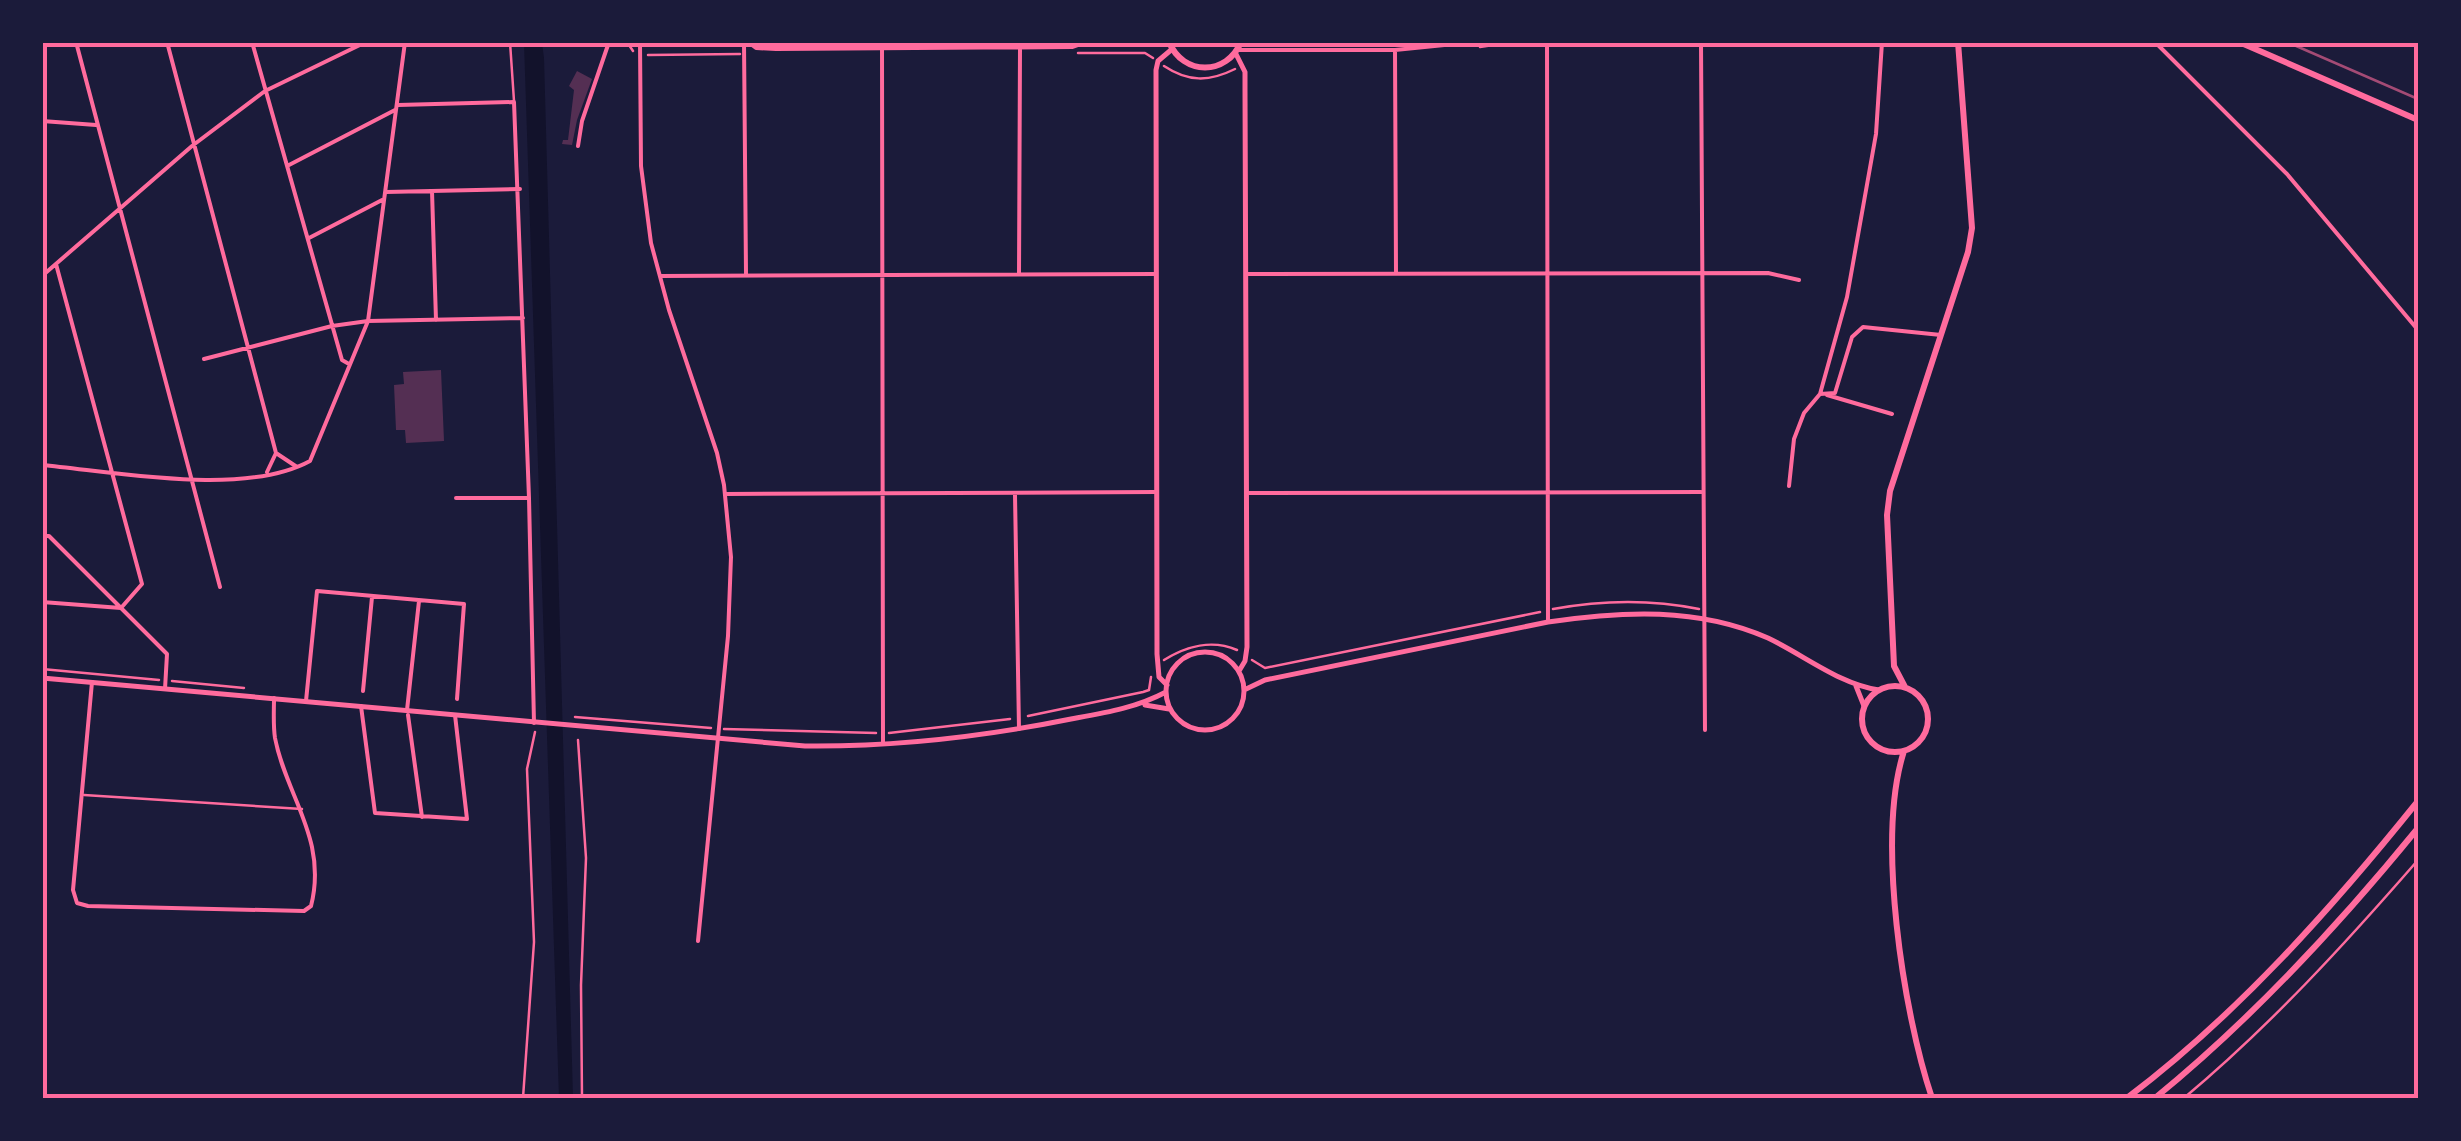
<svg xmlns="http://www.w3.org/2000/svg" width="2461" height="1141" viewBox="0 0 2461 1141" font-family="'DejaVu Sans',sans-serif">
  <rect width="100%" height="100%" fill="#1b1b3a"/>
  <path fill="#12122b" d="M524 43H542L544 58 573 1098H559Z"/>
  <path fill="#542f53" d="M577 71 592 79 577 120 572 145 562 144 563 140H568L574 90 569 86Z
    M441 370 444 441 406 443 405 430H396L394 385 404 384 403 372Z"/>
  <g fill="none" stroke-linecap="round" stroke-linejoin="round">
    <path stroke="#ff6b9d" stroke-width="2.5" d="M627 42 633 51
      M1480 47 1513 42
      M1078 53H1145L1153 58
      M648 55 740 54
      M1164 66C1188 82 1209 82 1235 69
      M1553 609C1602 600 1650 599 1699 609
      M1164 660C1187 646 1211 639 1237 650
      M1252 660 1265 668 1540 612
      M42 669 159 680
      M172 681 244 688
      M1028 716 1143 692 1149 690 1151 677
      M575 717 711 728
      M724 729 876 733
      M889 733 1010 719
      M578 740 586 858 581 985 582 1098
      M523 1098 534 942 527 769 535 732
      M2184 1098C2270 1026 2345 944 2418 860"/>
    <path stroke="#ff6b9d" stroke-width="2.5" d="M510 42 514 101
      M84 795 302 809"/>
    <path stroke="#ff6b9d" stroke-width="4" d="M76 42 220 587
      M167 42 276 453 267 472
      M252 42 342 360 349 364
      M640 42 641 166 651 243 669 310 717 453 724 485 731 557 728 636 698 941
      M744 42 746 273
      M748 42 756 48 776 49 1072 47 1086 42
      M882 42 883 743
      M1547 42 1548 622
      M1701 42 1705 730
      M2155 42 2287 174 2418 330
      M1238 50H1395L1474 42
      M1395 50 1396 273
      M398 105 514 102 529 498H456
      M42 121 96 125
      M578 146 582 121 609 42
      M289 165 395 110
      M432 191 436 320
      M386 192 520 189
      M309 238 384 199
      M1019 274 1020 48
      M1246 274 1768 273 1799 280
      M42 276 192 146 265 91 366 42
      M660 276 1155 274
      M204 359 332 326 368 321 523 318
      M1820 394 1835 393 1852 337 1863 327 1941 335
      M1827 395 1892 414
      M276 453 297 467
      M42 465C117 472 244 497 310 461L368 321 405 42
      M1789 486 1794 439 1804 413 1820 394 1847 297 1876 134 1882 42
      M1246 493 1701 492
      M725 494 1156 492
      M1015 495 1019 729
      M529 498 534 723
      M42 536H49L167 654 165 689
      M42 602 121 608 142 584 56 264
      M92 682 73 890 77 903 88 906 304 911 311 906C328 839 286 796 275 738 273 725 274 711 274 698
      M363 691 372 597
      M306 701 317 591 464 604 457 699
      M361 706 375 813 467 819 455 715
      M407 710 419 601
      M408 715 422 817"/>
    <path stroke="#ff6b9d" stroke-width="5" d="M1236 54 1245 72V90L1247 647 1245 661 1239 671
      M1166 691a39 39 0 1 1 78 0a39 39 0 1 1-78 0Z
      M42 678 805 746C895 747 982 737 1071 719 1104 713 1136 708 1166 692
      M1167 685 1159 677 1157 654 1156 70 1158 61 1171 50
      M1856 686 1864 706
      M1244 690 1265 680 1548 622C1623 611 1697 607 1768 638 1804 655 1839 684 1879 690
      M1145 705 1169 709"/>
    <path stroke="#ff6b9d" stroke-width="6" d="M1169 42C1183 76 1227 76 1241 42"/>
    <path stroke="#ff6b9d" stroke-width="6" d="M2239 42 2418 120
      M1862 719a33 33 0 1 1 66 0a33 33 0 1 1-66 0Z
      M1905 687 1894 666 1887 515 1890 491 1968 252 1972 228 1958 42
      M1904 751C1876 838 1903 1012 1932 1098"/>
    <path stroke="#ff6b9d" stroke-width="6" d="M2127 1098C2237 1015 2332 908 2418 801
      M2155 1098C2252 1019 2339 925 2418 828"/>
    <path stroke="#a44b75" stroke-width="2.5" d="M2287 42 2418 99"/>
  </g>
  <rect width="2461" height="1141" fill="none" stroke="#1b1b3a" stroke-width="90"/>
  <rect x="45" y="45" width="2371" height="1051" fill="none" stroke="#ff6b9d" stroke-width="4"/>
</svg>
